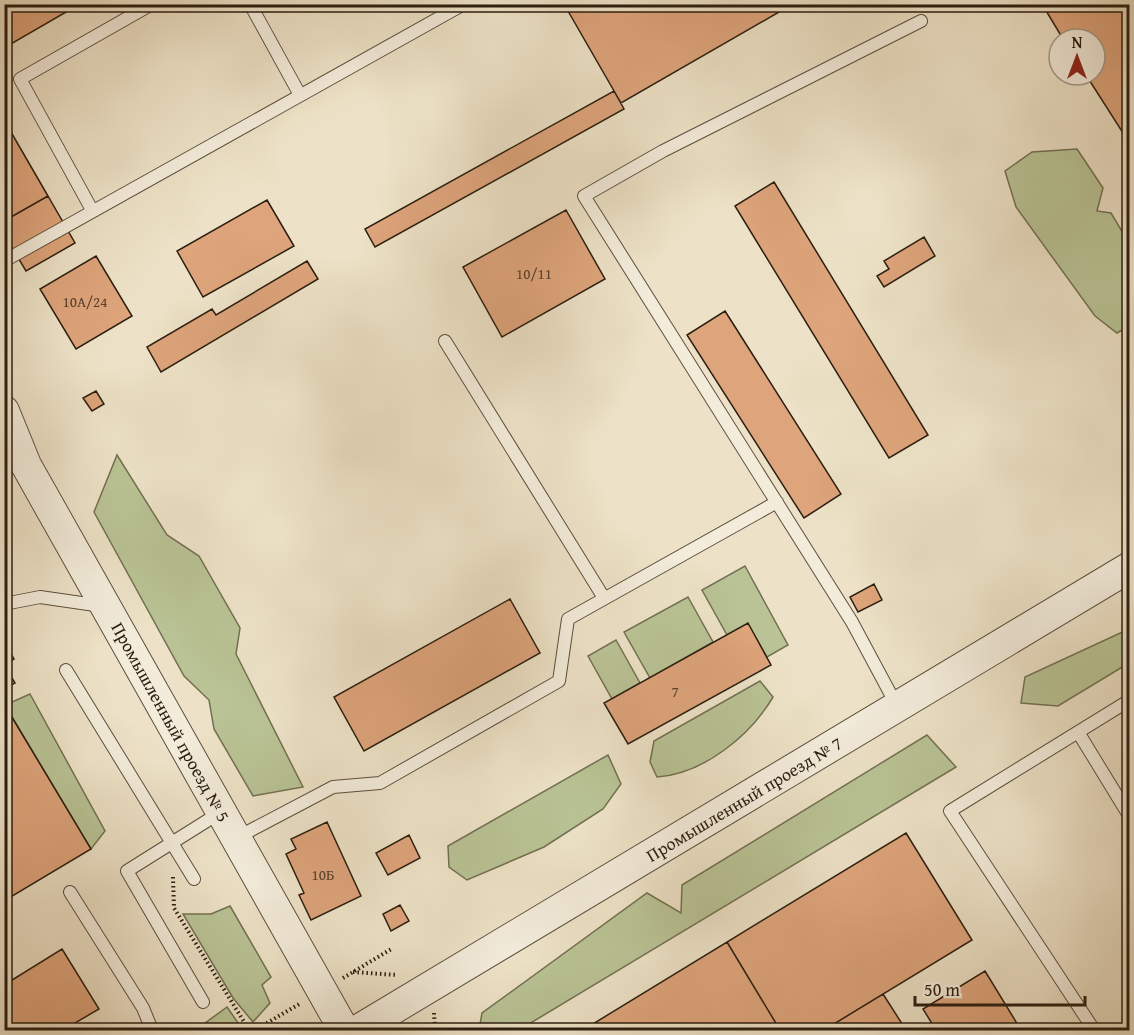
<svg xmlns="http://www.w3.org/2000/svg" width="1134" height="1035" viewBox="0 0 1134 1035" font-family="'Gentium Book Plus',serif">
  <rect width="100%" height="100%" fill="#ede2c7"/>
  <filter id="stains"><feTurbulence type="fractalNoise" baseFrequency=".00333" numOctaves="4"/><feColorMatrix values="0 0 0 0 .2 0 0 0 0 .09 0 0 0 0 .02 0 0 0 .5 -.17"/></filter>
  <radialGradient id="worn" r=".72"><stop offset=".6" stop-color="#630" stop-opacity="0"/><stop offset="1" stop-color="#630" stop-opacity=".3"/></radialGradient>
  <path fill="#b9c395" stroke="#727052" stroke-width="1.5" d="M1077 149 1103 188 1097 211 1111 213 1129 243V326L1117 333 1095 316 1016 207 1005 171 1032 152Z
    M117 455 167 535 199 556 240 628 236 654 303 787 253 796 214 729 209 700 184 676 94 512Z
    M745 566 788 645 767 657 748 624 727 635 702 590Z
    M688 597 713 642 650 678 624 632Z
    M1129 629V663L1058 706 1021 703 1025 677Z
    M616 640 640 683 612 699 588 656Z
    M760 681 773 697C750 736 703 774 657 777L650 762 654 741Z
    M30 694 105 831 91 849 5 705Z
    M927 735 956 767 519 1030H479L482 1013 647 893 681 913 682 885Z
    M608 755 621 784 603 809 544 847 467 880 449 867 448 846Z
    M230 906 271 977 262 985 270 1003 253 1022 233 998 183 914H211Z
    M227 1007 243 1030H197V1029Z"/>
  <path fill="#dea47b" stroke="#2b1e10" stroke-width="1.5" d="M4 4H80L4 48Z
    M564 4H793L621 103Z
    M1042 4H1130V144L1086 75H1095V39H1063Z
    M614 91 624 109 375 247 365 229Z
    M4 120 48 196 4 221Z
    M774 182 928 435 889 458 735 206Z
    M48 196 75 243 26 271 4 234V221Z
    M267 200 294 246 203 297 177 251Z
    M566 210 605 279 502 337 463 267Z
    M924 237 935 256 884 287 877 276 889 269 884 261Z
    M96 256 132 316 76 349 40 289Z
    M307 261 318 279 161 372 147 347 212 309 216 315Z
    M725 311 841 494 804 518 687 335Z
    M96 391 104 404 92 411 83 398Z
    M874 584 882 600 858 612 850 597Z
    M510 599 540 653 364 751 334 697Z
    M748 623 771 665 628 744 604 703Z
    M4 643 14 659 4 665Z
    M4 665 15 683 4 689Z
    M4 704 91 849 4 901Z
    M327 822 361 896 311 920 299 895 304 893 286 854 296 849 291 839Z
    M906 833 972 940 824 1030H780L727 942Z
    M409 835 420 858 388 875 376 853Z
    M400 905 409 921 391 931 383 914Z
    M727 942 780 1030H583Z
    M62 949 99 1009 63 1030H4V985Z
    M985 971 1021 1030H936L923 1009Z
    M883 994 906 1030H824Z"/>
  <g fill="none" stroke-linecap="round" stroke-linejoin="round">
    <g stroke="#5c4f3e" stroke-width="14">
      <path id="service" d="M250 4 300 95
        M92 210 20 79 152 4
        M4 261 464 4
        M445 341 604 598
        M4 604 40 597 102 606
        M66 670 194 879
        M897 706 852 622 584 196 663 151 921 21
        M1078 732 1130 817
        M236 838 333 787 380 783 559 681 568 619 777 502
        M70 892 143 1008 152 1030
        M203 1002 127 871 221 812
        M1094 1030 950 811 1130 700"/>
    </g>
    <g stroke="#5c4f3e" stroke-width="32">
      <path id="tertiary" d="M4 411 26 465 344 1030
        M358 1030 1130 567"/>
    </g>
    <path stroke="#2b1e10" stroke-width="4" stroke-dasharray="1.5 3" stroke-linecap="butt" d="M173 877 174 908 249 1030
      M353 972 397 975
      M343 978 393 948
      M434 1013 435 1030
      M255 1030 301 1003"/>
    <use href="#service" stroke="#f3ecdb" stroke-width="12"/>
    <use href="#tertiary" stroke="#f3ecdb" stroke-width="30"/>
  </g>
  <g text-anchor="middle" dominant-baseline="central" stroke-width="4.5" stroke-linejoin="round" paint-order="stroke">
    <g font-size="15" fill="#58402b">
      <text x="534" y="273">10/11</text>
      <text x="85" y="301">10А/24</text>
      <text x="675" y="691">7</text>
      <text x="323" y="874">10Б</text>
    </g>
    <g font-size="18" fill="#2b1e10" stroke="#f3ecdb">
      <text transform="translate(171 722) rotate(61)">Промышленный проезд № 5</text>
      <text transform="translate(744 799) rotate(-31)">Промышленный проезд № 7</text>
    </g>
  </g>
  <rect width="1134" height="1035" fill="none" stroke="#ede2c7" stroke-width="24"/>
  <rect x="6" y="6" width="1122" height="1023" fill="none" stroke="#2b1e10" stroke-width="3"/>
  <rect x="12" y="12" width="1110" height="1011" fill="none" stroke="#2b1e10" stroke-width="1.5"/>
  <g transform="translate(1077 57)"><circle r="28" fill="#f3ecdb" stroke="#a39a8a" stroke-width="1.5"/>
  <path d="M0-4.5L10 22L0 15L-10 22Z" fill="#8f2418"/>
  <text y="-9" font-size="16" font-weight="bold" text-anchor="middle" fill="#2b1e10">N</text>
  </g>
  <path d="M915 996v9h170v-9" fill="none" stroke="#2b1e10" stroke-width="3"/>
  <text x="924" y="996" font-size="18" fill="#2b1e10" stroke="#f3ecdb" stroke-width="4.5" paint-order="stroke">50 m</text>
  <rect width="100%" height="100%" filter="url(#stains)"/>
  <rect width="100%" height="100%" fill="url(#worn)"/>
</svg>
